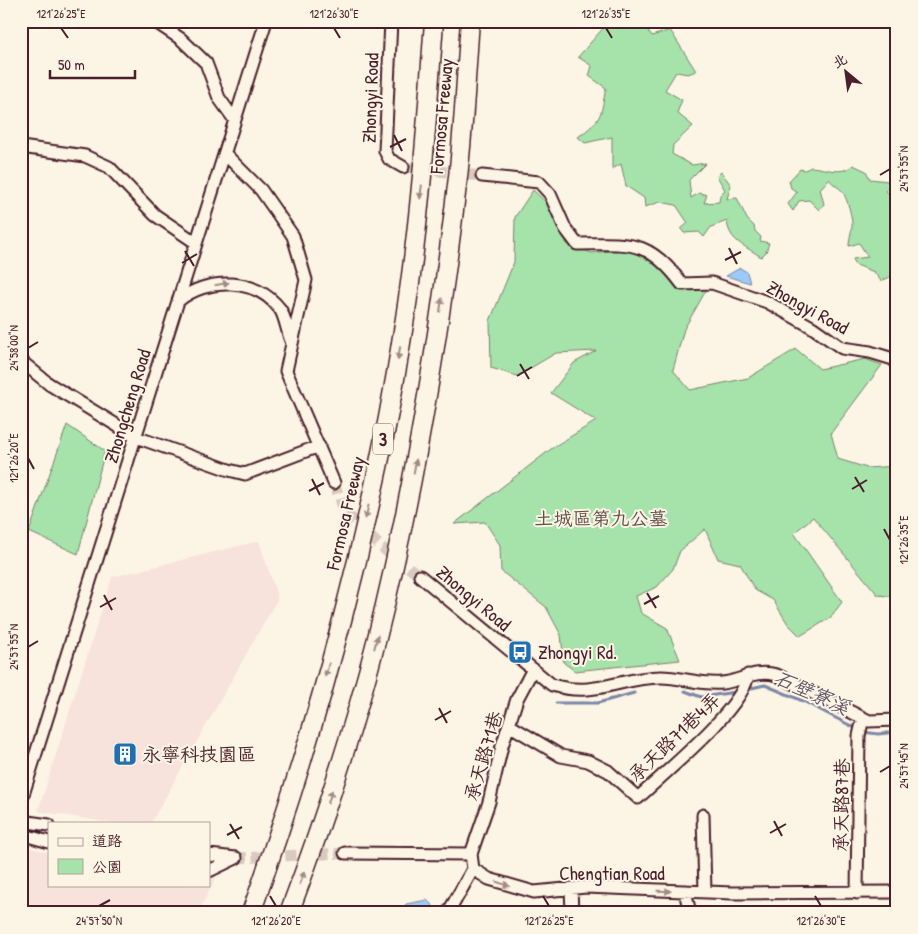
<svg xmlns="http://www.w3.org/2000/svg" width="918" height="934" viewBox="0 0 918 934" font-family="'Patrick Hand','LXGW WenKai TC',sans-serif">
  <rect width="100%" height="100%" fill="#fcf5e5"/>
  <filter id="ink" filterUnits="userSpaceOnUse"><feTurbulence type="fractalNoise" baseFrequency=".02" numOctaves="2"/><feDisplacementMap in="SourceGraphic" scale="10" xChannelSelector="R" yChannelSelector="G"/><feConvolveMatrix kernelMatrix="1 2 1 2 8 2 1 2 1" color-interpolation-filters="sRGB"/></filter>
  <g filter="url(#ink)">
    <path fill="#f8e2dc" d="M259 541 278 598 151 823H111L38 811 112 577Z
      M21 845 49 853V885H209V876L220 869 198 913H21Z"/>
    <path fill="#a5e3aa" stroke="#78816a" d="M625 21H640L652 36 670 30 696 71 688 74 676 72 665 90 682 100 677 113 693 126 673 145 672 154 692 165 706 163 689 180 691 198 699 193 707 195 704 203 719 202 720 195 725 190 717 176 721 172 731 185 727 199 737 198 747 219 754 226 755 231 761 237 760 241 769 243 766 252 761 257C746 246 729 242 727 221L711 227 704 237 699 232 684 233 681 229 688 223 676 205 660 202 645 207 644 198 626 186 621 164 612 169V137L585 143 578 137C604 118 600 116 606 88L589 76 592 66 578 57 605 26Z
      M853 165 866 171 870 179 888 181 891 185 886 191 897 201V274L881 281 874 272 854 264 853 259 868 257 859 243 849 246C849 239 851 234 852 227 853 218 847 199 843 192 839 187 833 185 829 179L820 189 824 204 819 210 809 200 799 201 793 211 788 204 797 192 791 188 789 181 800 169 805 170 811 167C825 168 842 176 853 165Z
      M533 190 553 209 567 244 592 253 633 248 666 269 708 287 684 329 673 370 690 390 748 378 796 349 820 369 865 359 882 365 831 433 838 459 867 468 897 466V597L878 595 813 517 794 533 842 602 830 618 800 636 788 624 773 600 755 590 740 564 718 559 705 529 680 551 673 569 657 587 636 596 641 613 667 628 680 660 575 671 564 663 561 635 546 607 501 571 500 545 485 522 454 524 555 446 596 421 551 393 574 363 596 351 556 353 517 376 491 368 490 321 514 262 515 217Z
      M67 425 105 451 78 554 29 532Z"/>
    <path fill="#9ccaf7" stroke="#7b86a5" d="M740 268 747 272 750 283 726 276Z
      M427 900 439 912 399 913 406 904Z"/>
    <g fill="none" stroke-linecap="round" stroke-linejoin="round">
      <path stroke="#7b86a5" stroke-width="3" d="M747 689 765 685 803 701 857 729
        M685 691 701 697 736 692
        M556 703H598L634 693
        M863 732 878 734 897 732"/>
      <path stroke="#d8cac0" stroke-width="11" stroke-dasharray="11 5.5" stroke-linecap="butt" d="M403 167 482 176
        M334 483 345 512 381 547 420 576
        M236 858 345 853"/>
      <g stroke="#4a1f2b" stroke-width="15">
        <path id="minor" d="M154 21 181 39 206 63 219 98 234 119
          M391 21 385 151 389 159 403 167
          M21 147 85 156 109 167 155 215 195 242
          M225 154 261 190 293 236 306 280 286 371 334 483
          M482 176 539 182 550 194 565 228 577 244C629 244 648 238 682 284L712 283 767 302 812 327 842 348 870 352 893 359 897 364
          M178 301C207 277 256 277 280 309 286 318 287 333 292 343
          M21 361 49 384 136 437 229 470 245 474 319 446
          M420 576 552 685C596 698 620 677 661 677 681 677 701 685 722 683 743 681 753 669 777 675L869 721 897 720
          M533 669 517 699 502 746 489 802 471 854 473 869 489 879 534 892 586 887 732 893 897 892
          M509 725 561 756 588 761 608 771 638 798C665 772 743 709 748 675
          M21 801 266 21
          M703 815 705 892
          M21 821 49 825
          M21 834 49 842
          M345 853 471 854
          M209 855 236 858
          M209 871 236 858
          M571 888 572 913
          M685 891 690 913
          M857 893 859 736 863 718
          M448 913 473 869"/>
      </g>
      <g stroke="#4a1f2b" stroke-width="21">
        <path id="highway" d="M251 913C319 724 375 517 405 318 420 220 427 121 434 21
          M289 913C323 823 353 731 377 638 415 486 440 331 458 177 464 125 466 73 470 21"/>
      </g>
      <use href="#minor" stroke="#fcf5e5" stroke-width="11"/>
      <use href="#highway" stroke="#fcf5e5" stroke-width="18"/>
    </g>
    <defs><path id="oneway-solid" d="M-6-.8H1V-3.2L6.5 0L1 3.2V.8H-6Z" transform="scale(1.25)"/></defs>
    <g fill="#a38a88">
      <use href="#oneway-solid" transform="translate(421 192) rotate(97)"/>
      <use href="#oneway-solid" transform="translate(222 284) rotate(-10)"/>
      <use href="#oneway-solid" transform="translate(441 305) rotate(-82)"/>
      <use href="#oneway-solid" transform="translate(399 353) rotate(101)"/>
      <use href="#oneway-solid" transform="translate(415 466) rotate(-80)"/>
      <use href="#oneway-solid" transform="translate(367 512) rotate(103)"/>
      <use href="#oneway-solid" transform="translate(376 642) rotate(-75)"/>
      <use href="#oneway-solid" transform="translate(327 670) rotate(106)"/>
      <use href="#oneway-solid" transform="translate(330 797) rotate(-72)"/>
      <use href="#oneway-solid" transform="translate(302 878) rotate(-69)"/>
      <use href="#oneway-solid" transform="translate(503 884) rotate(19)"/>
      <use href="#oneway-solid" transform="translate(664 891) rotate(2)"/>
    </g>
  </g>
  <path fill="none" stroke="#4a1f2b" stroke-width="2" d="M61 28 68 38M334 28 340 38M606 28 612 38M394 135 402 151M390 147 406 139M880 175 890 169M729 248 737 264M185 251 194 266M725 260 741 252M182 263 197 254M28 348 38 342M520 364 529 379M517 376 532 367M28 458 34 469M855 477 864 492M312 479 320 495M852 489 867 480M309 491 324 483M884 529 890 540M647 593 656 608M104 595 112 610M644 604 659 596M100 607 116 598M28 647 38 641M439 708 447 723M435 720 451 711M880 772 890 766M774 821 782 836M230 824 239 839M770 833 786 824M227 835 242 827M270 896 276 906M543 896 549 906M815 896 821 906M99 906 110 900"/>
  <defs>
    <g id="bus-square" transform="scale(1.25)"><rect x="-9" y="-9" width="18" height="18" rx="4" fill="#1f6fb2" stroke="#fcf5e5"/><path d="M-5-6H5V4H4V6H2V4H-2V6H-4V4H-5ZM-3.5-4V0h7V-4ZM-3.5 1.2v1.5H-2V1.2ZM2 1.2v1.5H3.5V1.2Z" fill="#fff"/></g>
    <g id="building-square" transform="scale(1.25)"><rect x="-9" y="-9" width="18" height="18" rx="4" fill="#1f6fb2" stroke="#fcf5e5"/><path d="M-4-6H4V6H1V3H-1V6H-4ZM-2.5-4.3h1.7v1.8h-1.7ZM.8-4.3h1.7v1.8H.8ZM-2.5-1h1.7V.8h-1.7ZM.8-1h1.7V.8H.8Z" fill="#fff"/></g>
  </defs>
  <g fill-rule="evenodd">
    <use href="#bus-square" x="520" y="652"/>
    <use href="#building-square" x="125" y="754"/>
  </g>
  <g text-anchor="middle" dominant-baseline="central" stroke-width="4" stroke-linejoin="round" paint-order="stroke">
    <rect fill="#fcf5e5" stroke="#7f5f63" stroke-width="1" x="373" y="423.5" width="20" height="31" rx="4"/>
    <g font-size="18" font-weight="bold" fill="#4a1f2b">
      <text x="383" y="439">3</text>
    </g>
    <g font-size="19" fill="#4a1f2b" stroke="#fcf5e5">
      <text transform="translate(370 98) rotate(-88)">Zhongyi Road</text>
      <text transform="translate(441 116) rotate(-85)">Formosa Freeway</text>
      <text transform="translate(808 307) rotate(29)">Zhongyi Road</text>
      <text transform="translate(127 406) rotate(-73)">Zhongcheng Road</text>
      <text transform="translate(345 513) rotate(-77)">Formosa Freeway</text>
      <text transform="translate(474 598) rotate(40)">Zhongyi Road</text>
      <text transform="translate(674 737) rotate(-44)">承天路71巷4弄</text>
      <text transform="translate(483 756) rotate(-74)">承天路71巷</text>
      <text transform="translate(841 805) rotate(-89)">承天路87巷</text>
      <text x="612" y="873">Chengtian Road</text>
    </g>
    <g font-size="19" fill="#61504b" stroke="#fcf5e5">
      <text x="601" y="518">土城區第九公墓</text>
    </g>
    <g font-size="19" fill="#4a1f2b" stroke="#fcf5e5" text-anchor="start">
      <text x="538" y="652">Zhongyi Rd.</text>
      <text x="142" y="754">永寧科技園區</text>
    </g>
    <g font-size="20" font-style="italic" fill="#635268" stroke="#fcf5e5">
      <text transform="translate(812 692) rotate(24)">石壁寮溪</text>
    </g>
  </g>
  <rect width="918" height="934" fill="none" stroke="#fcf5e5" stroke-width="55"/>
  <rect x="48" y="822" width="162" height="65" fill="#fcf5e5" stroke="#b59f9b"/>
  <rect x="58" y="838" width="25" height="8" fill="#fcf5e5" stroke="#b59f9b"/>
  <text x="92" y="846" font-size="15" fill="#4a1f2b">道路</text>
  <rect x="58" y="859" width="25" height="15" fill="#a5e3aa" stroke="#b59f9b"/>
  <text x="92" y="872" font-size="15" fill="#4a1f2b">公園</text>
  <g transform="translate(846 72) rotate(331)" stroke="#fcf5e5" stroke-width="4" paint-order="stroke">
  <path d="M0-4L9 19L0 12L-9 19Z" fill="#4a1f2b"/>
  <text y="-8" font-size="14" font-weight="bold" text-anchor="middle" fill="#4a1f2b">北</text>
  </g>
  <path d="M50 70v8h85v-8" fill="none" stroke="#4a1f2b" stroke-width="2.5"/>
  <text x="58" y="70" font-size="15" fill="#4a1f2b" stroke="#fcf5e5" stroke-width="4" paint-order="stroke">50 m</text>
  <rect x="28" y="28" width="862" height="878" fill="none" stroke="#4a1f2b" stroke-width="2"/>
  <g font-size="12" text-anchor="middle" fill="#4a1f2b">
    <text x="61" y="18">121°26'25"E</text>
    <text x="334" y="18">121°26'30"E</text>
    <text x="606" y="18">121°26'35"E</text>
    <text transform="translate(904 169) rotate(-90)" y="4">24°57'55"N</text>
    <text transform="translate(14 348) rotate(-90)" y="4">24°58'00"N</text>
    <text transform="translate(14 458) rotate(-90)" y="4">121°26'20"E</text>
    <text transform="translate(904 540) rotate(-90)" y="4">121°26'35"E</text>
    <text transform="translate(14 647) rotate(-90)" y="4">24°57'55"N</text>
    <text transform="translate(904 766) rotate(-90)" y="4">24°57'45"N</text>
    <text x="99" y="925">24°57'50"N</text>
    <text x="276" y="925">121°26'20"E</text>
    <text x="549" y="925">121°26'25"E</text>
    <text x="821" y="925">121°26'30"E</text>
  </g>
</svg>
